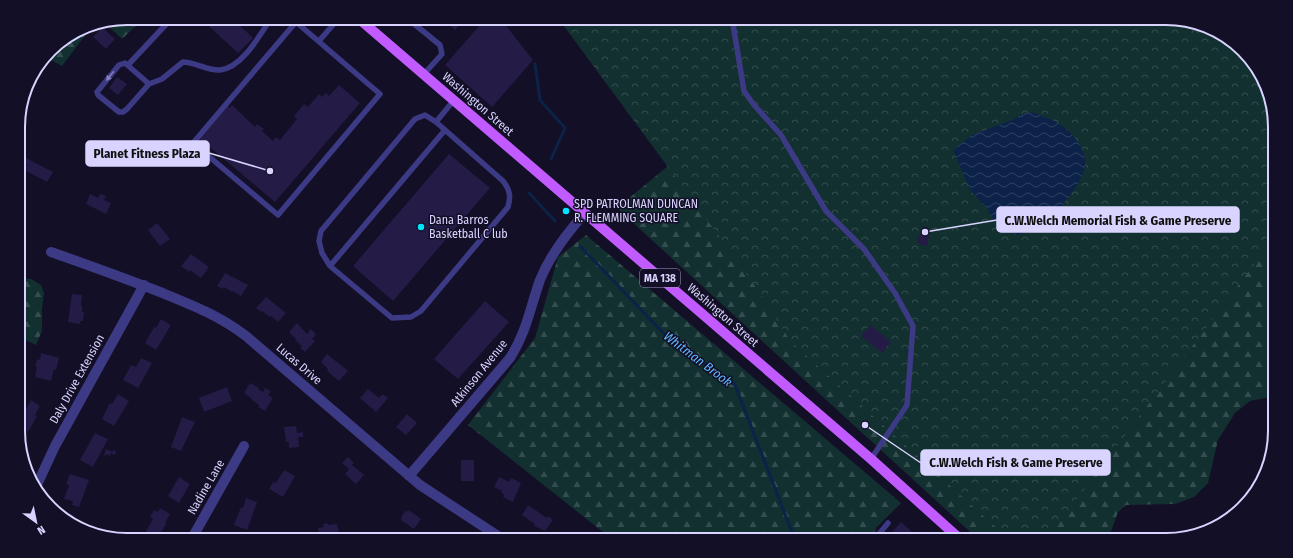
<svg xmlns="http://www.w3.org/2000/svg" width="1293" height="558" viewBox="0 0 1293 558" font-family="'Fira Sans Condensed',sans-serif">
  <defs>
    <pattern id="forest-firs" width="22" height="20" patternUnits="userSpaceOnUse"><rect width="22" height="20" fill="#12302f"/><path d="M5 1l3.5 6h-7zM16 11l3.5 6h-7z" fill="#344d4e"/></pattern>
    <pattern id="park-crowns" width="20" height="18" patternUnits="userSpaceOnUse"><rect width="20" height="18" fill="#12302f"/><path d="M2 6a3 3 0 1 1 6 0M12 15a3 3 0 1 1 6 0" fill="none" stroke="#344d4e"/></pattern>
    <pattern id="water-waves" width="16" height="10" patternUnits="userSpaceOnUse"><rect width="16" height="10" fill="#0c2248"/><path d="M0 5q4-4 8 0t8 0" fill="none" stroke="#2f4163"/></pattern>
  </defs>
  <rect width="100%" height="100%" fill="#130f26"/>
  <path fill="url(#forest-firs)" d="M127 18H144L122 39 104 22Z
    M848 18H1166L1208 26 1252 60 1274 112 1275 400 1270 397 1250 401 1235 413 1218 440 1208 483 1194 497 1175 504 1126 505 1118 512 1109 537 1111 540H979L617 208Z
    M93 25 62 66 51 60 47 56 55 45 85 26Z
    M586 235 901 503 876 528 875 540H613L468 425 535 338 558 257Z
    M19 278 31 279 41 285 44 293 42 309V331L36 345 19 337Z"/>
  <path fill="url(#park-crowns)" d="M558 18H1166L1208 26 1252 60 1274 112V238L1046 540H1010L791 342 749 277Z"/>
  <path fill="url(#water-waves)" d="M1031 112C1039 115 1047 117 1054 121 1071 130 1090 150 1084 170 1080 183 1071 194 1063 204L1064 211C1049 213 1042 227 1028 232 1024 234 1019 234 1015 235L1011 224 997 222 994 220 986 207 970 190 953 150 972 135 1012 120 1023 114Z"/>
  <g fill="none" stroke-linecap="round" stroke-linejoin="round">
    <path stroke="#0c2248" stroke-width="3" d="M569 21 571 18
      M535 64 540 100 565 128 551 159
      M529 193 555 221
      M580 246 669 339 735 385 795 540"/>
  </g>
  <path fill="#241b47" d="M200 18H232L253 38 238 53Z
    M441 18H471L472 19 466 25 462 22 455 30Z
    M486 18H500L533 60 492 107 445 65Z
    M102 27 115 39 106 49 93 37Z
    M117 77 127 84 118 95 109 88Z
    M339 85 360 103 275 202 200 139 228 106 230 108 232 105 255 127 257 124 264 129 262 131 273 141 276 137 280 140 297 119 294 116 304 104 308 107 319 94 322 97 326 93 329 96Z
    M449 154 490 188 393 301 353 266Z
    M24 157 53 172 47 182 24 170 27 165 22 163Z
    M90 194 98 198 100 194 106 196 104 200 111 203 106 214 86 204Z
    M157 223 170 239 160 246 148 230Z
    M919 234 929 236 927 246 917 243Z
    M191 254 209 267 201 278 190 270 189 272 181 266Z
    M225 273 248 285 241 296 233 291 232 292 224 287 223 289 217 286Z
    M72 294 82 295 81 306H82V312H84L83 321H80V324L68 322Z
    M266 297 286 313 278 322 271 316 270 317 262 311 261 312 256 308Z
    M485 301 509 322 458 379 434 359Z
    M161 319 171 325 156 350 145 343 154 327 156 328Z
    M297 323 307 334 311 329 316 334 312 339 315 341 305 352 300 348 302 346 295 340 296 339 289 332Z
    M870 325 891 342 882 353 861 336Z
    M41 353 59 358 56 370 54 369 51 381 35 377 37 367 35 366 37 360 40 359Z
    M327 354 348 371 339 381 327 371 328 369 321 362Z
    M141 358 152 363 138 388 123 380 131 365 136 367Z
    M250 383 259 388 258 389 263 392 265 388 271 391 268 395 273 398 265 411 258 407 259 405 252 400V399L244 393Z
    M227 387 232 401 204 412 199 398Z
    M368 389 379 398 383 394 388 398 376 412 360 398Z
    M118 394 129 401 114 426 102 419 110 403 112 404Z
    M31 400 40 406 35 415 37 416 28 432 19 427V421Z
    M407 414 417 423 406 435 396 427Z
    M182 417 195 422 181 451 171 447Z
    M296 426 297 433 303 432V437H298L299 447 289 448V442H286L284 427Z
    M95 433 108 439 93 467 80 460Z
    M106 449 112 452 113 450 116 451 115 455 111 453 110 456 106 454V456L104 455Z
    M348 457 354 463 352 465 364 475 356 484 345 474 349 469 342 463Z
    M461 460H474V481H461Z
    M284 470 295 476 283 497 269 489 273 482 276 483Z
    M70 474 89 480 79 507 72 505 73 501 64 499 69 485 66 484Z
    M179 477 190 484 179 503 168 496Z
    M499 477 509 482 511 478 521 483 513 502 503 497 504 494 501 493 502 491 494 487Z
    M246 498 257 502 247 530 234 525 241 507 243 508Z
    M528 505 547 518 548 516 553 520 545 531 534 526 535 524 522 515Z
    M160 508 170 514 165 523H167L156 540 145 533 153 519 150 517 154 510 158 512Z
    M406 510 408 512 409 510 421 519 414 529 401 520 402 518 401 517Z
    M901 522 921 540H885Z
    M328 523V525L337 524 340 536 320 540 318 528 324 527 323 524Z
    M568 531 582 540H562Z"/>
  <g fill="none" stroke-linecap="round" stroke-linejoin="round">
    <path stroke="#3d3a85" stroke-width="5.5" d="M407 18 440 45 442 54 424 74
      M732 18 744 91 754 105 781 135 826 211 864 249 895 293 913 326 907 405 871 459
      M296 22 380 94 278 215 193 143Z
      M319 41 339 18
      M128 65 172 18
      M149 84 125 63 119 65 97 92 98 95 119 112H123L127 109 149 84 162 79 183 62C195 62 207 71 220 70 242 68 260 35 271 18
      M436 122 503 181C510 190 511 196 508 207L421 311 411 317 392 318 330 266 322 253 319 241 321 231 415 119 425 115 436 122 454 100
      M330 266 445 130
      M874 540 888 523"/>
    <path stroke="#3d3a85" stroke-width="10" d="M51 252C88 265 124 278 160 292 192 305 218 315 246 336L420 485 504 540
      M409 476 510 358C527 331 530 308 540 280 550 255 567 233 585 213
      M36 487 55 446 144 285
      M191 540 244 446"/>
    <path stroke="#c25bff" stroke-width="10" d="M358 18 871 459 961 540"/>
  </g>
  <defs><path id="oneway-solid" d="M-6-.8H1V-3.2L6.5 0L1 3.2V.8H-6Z"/></defs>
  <use fill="#837fbc" href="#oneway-solid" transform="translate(110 76) rotate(129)"/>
  <g fill="#00e5ff" stroke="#130f26" stroke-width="1.5">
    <circle cx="566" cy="211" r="4"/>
    <circle cx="421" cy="227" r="4"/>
  </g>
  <g text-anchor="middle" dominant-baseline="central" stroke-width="3" stroke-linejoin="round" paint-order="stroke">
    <rect fill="#130f26" stroke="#9e99be" stroke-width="1" x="640" y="269" width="40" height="18" rx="3"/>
    <g font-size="11" font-weight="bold" fill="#d9d4ff">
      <text x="660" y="278">MA 138</text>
    </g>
    <g font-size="12" fill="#d9d4ff" stroke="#130f26">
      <text transform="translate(478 104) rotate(41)">Washington Street</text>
      <text transform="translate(723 315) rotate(41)">Washington Street</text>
      <text transform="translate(299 364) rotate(41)">Lucas Drive</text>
      <text transform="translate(479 373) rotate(-51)">Atkinson Avenue</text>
      <text transform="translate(77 379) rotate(-61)">Daly Drive Extension</text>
      <text transform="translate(206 487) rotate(-60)">Nadine Lane</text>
    </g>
    <g font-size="12" fill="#d9d4ff" stroke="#130f26" text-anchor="start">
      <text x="574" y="204">SPD PATROLMAN DUNCAN<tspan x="574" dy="14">R. FLEMMING SQUARE</tspan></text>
      <text x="429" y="220">Dana Barros<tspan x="429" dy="14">Basketball C lub</tspan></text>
    </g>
    <g font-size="13" font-style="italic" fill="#62b6ff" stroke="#130f26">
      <text transform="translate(698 359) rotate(37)">Whitman Brook</text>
    </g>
  </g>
  <path d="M0 0H1293V558H0ZM127 25H1166A102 102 0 0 1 1268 127V431A102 102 0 0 1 1166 533H127A102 102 0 0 1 25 431V127A102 102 0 0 1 127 25Z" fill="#130f26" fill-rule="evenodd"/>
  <path fill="none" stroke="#d9d4ff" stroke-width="2" d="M127 25H1166A102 102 0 0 1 1268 127V431A102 102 0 0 1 1166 533H127A102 102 0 0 1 25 431V127A102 102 0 0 1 127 25Z"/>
  <path fill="none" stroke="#d9d4ff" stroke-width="1.5" d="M270 171L209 153M925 232L997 220M865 425L921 463"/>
  <g fill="#d9d4ff" stroke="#130f26" stroke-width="1.5">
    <circle cx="270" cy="171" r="4"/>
    <circle cx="925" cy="232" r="4"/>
    <circle cx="865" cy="425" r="4"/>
  </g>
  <g fill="#d9d4ff" stroke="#d9d4ff" stroke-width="1.5">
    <rect x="86" y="141" width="123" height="25" rx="4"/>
    <rect x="997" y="207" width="242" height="25" rx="4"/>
    <rect x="921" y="450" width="189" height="25" rx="4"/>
  </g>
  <g font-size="13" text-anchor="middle" font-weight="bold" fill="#111">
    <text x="147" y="158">Planet Fitness Plaza</text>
    <text x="1118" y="225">C.W.Welch Memorial Fish &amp; Game Preserve</text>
    <text x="1016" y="467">C.W.Welch Fish &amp; Game Preserve</text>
  </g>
  <g transform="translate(36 522) rotate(147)" stroke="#130f26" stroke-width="3" paint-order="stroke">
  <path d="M0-3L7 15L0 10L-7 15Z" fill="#d9d4ff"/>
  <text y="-6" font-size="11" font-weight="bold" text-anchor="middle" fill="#d9d4ff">N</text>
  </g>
</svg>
